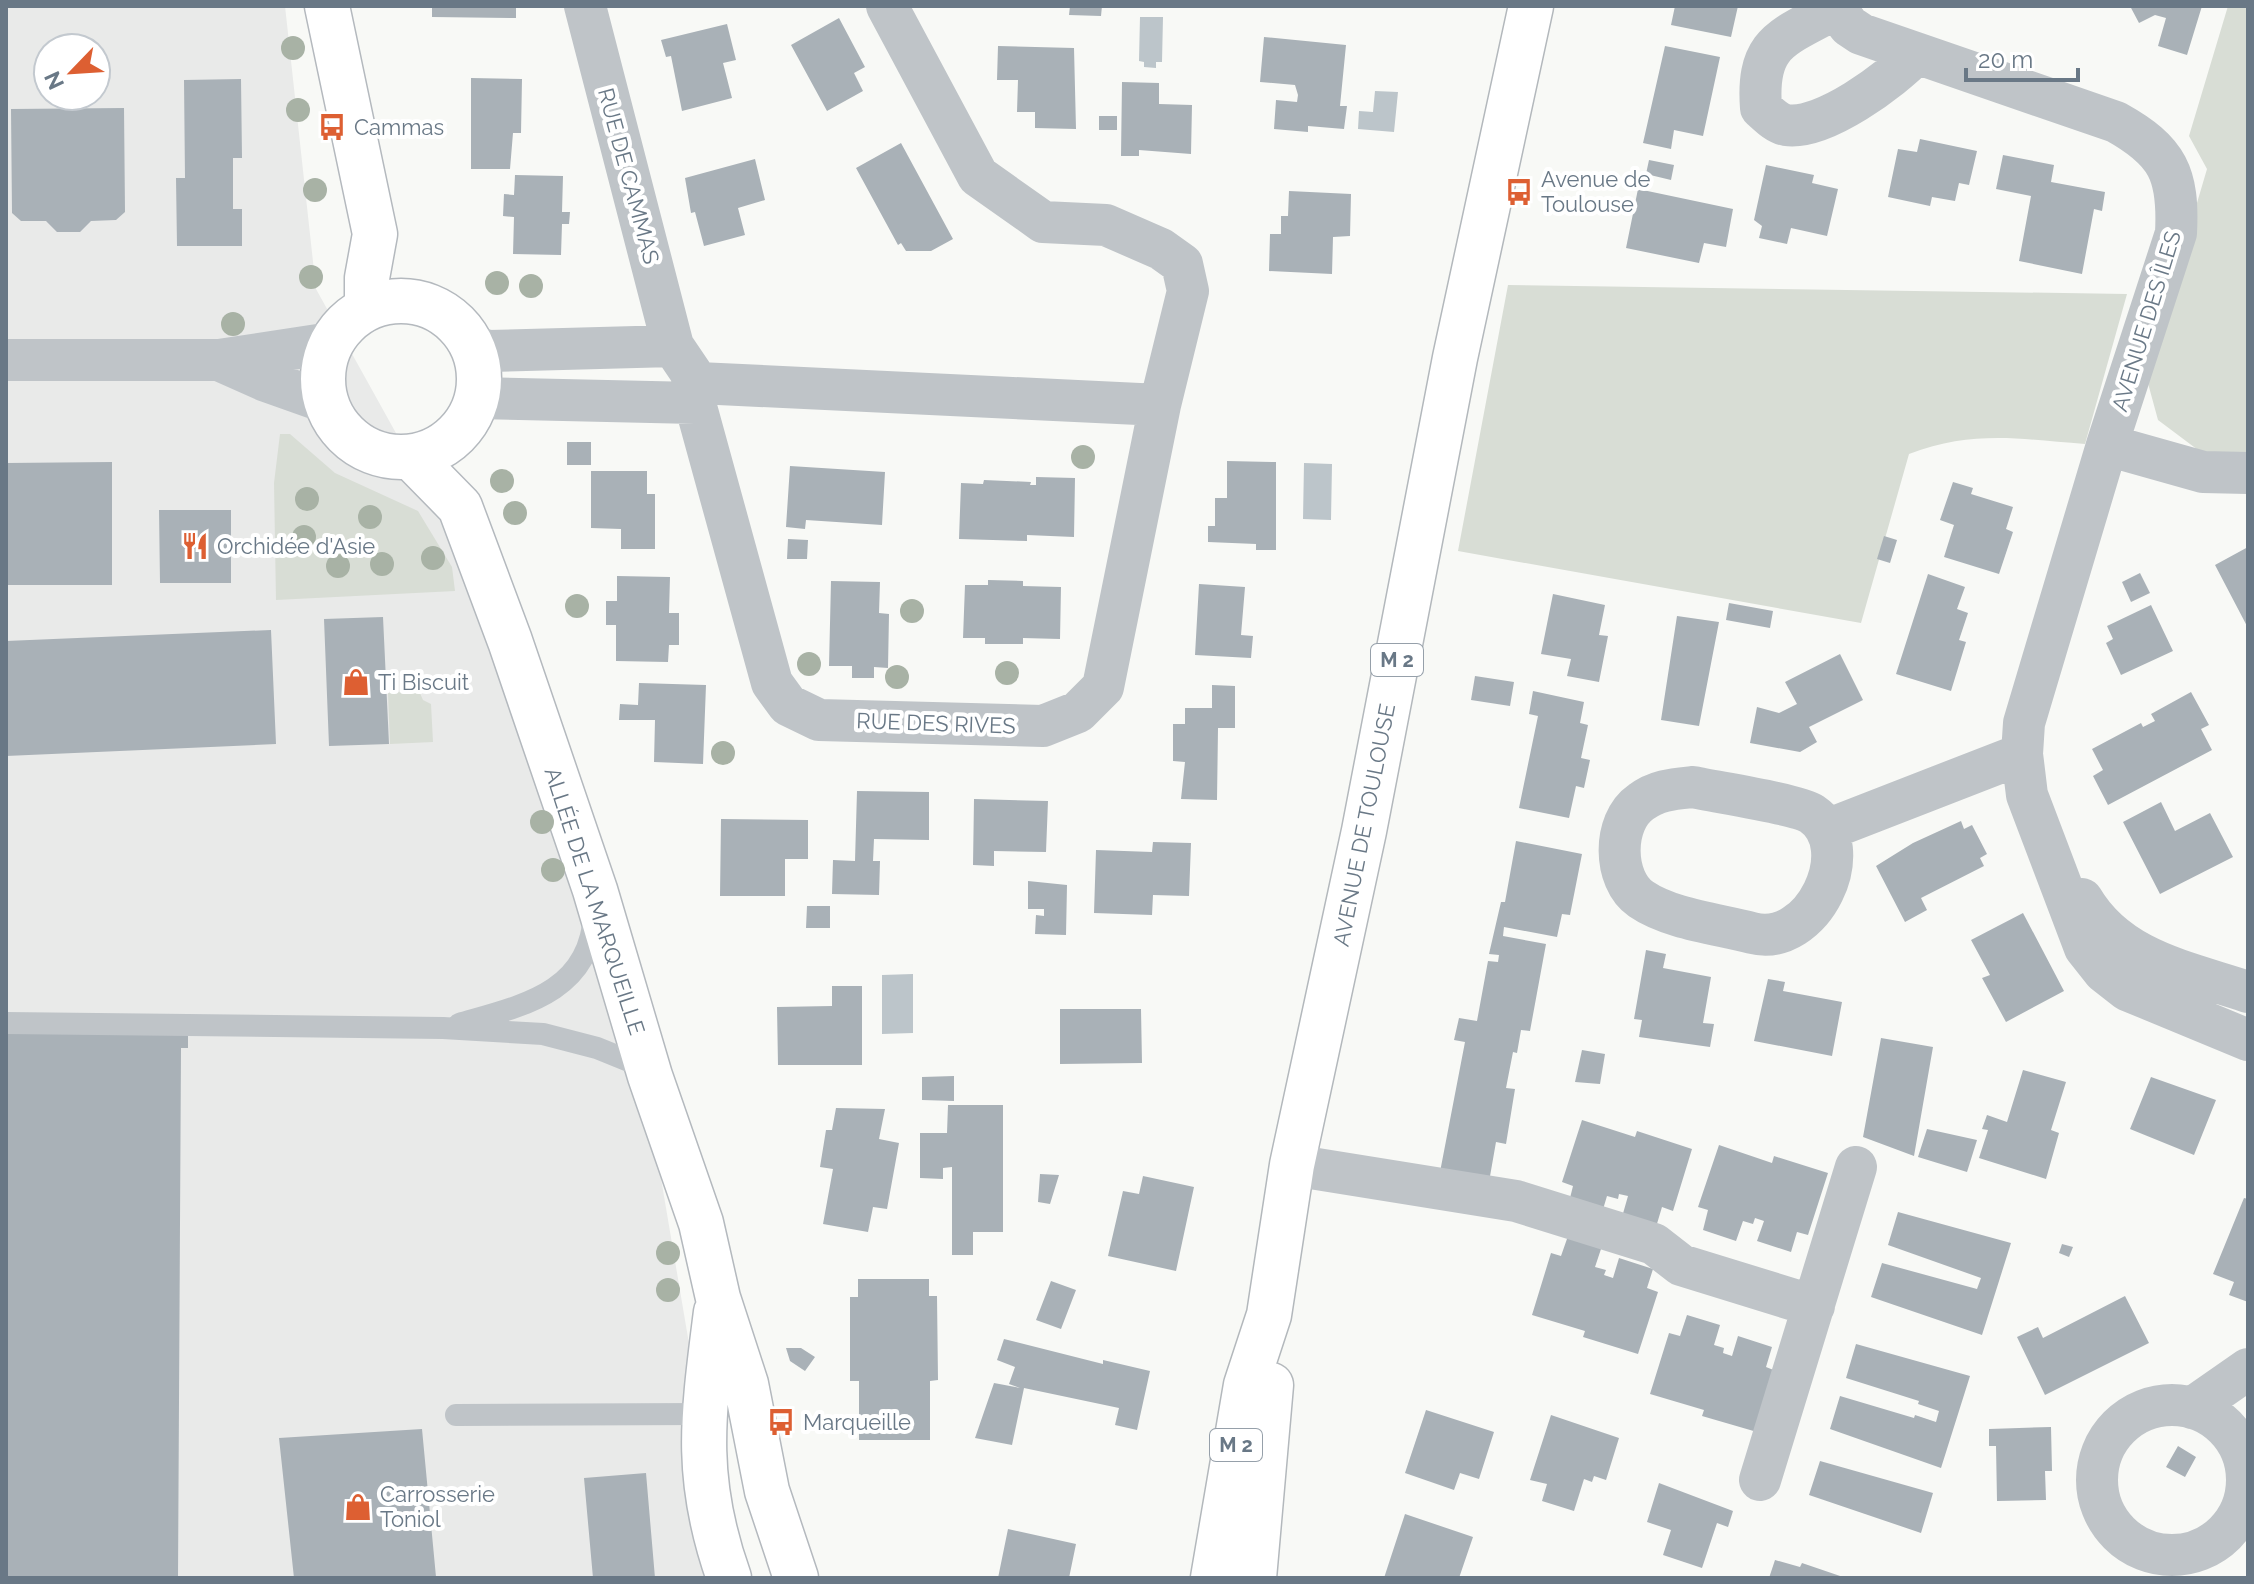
<svg xmlns="http://www.w3.org/2000/svg" width="2254" height="1584" viewBox="0 0 2254 1584" font-family="Raleway,sans-serif">
  <rect width="100%" height="100%" fill="#f8f9f6"/>
  <path fill="#e9eae9" fill-rule="evenodd" d="M6 6H285L316 289 487 597 655 1143 726 1562 734 1578H6ZM48 48H96V96H48Z"/>
  <path fill="#d8ddd5" d="M2228 6H2248V458L2206 456 2158 420 2146 376 2207 169 2189 136Z
    M1508 285 2127 294 2085 444C2019 439 1973 430 1909 454L1861 623 1458 551Z
    M280 434H290L335 473 418 511 452 567 455 591 276 600 274 483Z
    M419 691 423 700 431 704 433 742 390 744 388 693Z"/>
  <path fill="#bcc5ca" d="M1140 17H1163L1162 62H1156V68L1144 67V62L1139 61Z
    M1375 91 1398 92 1394 132 1358 129 1359 111 1373 112Z
    M1304 463 1332 464 1331 520 1303 519Z
    M913 974V1033L882 1034V975Z"/>
  <path fill="#a9b1b7" d="M432 6H516V18L432 17Z
    M1070 6H1102L1101 16 1069 15Z
    M1675 6H1738L1731 37 1671 25Z
    M2130 6H2202L2187 55 2158 46 2166 18 2155 15 2139 23Z
    M839 18 865 67 854 73 863 91 827 111 791 45Z
    M727 24 736 60 723 63 732 98 682 111 671 56 666 57 661 40Z
    M1264 37 1346 45 1340 106H1347L1344 129 1308 126V132L1274 129 1276 100 1297 102 1298 95 1295 85 1260 82Z
    M998 46 1074 48 1076 129 1035 128V112H1017L1018 80H997Z
    M1665 46 1720 57 1703 136 1674 130 1671 149 1643 143Z
    M471 78 522 79 521 133H513L510 169H471Z
    M241 79 242 158H233V209H242V246H177L176 178H185L184 80Z
    M1122 82 1159 83V104L1192 105 1191 154 1139 150V156H1121Z
    M124 108 125 212 116 220 91 221 80 232H57L46 221H21L12 213 11 109Z
    M1099 116H1117V130H1099Z
    M1920 139 1977 151 1969 185 1959 183 1955 201 1932 197 1930 206 1888 197 1898 149 1917 152Z
    M901 143 953 239 931 251H906L901 243 898 245 856 168Z
    M2003 155 2054 165 2051 182 2105 192 2102 211 2094 209 2082 274 2019 261 2031 196 1996 189Z
    M755 159 765 200 738 208 745 235 704 246 695 212 691 213 685 178Z
    M1649 160 1674 165 1671 180 1646 174Z
    M1766 165 1814 175 1812 183 1838 189 1827 236 1791 228 1787 244 1759 238 1762 226 1754 220Z
    M515 175 563 176 562 212H570L569 224H562L561 255 513 254 514 217 503 216 504 194 514 195Z
    M1638 189 1733 209 1726 247 1704 243 1699 263 1626 248Z
    M1289 191 1351 194 1350 236 1333 237 1332 274 1269 271 1270 234H1281V216H1288Z
    M567 442H591V465H567Z
    M1227 461 1276 462V550H1256V544L1208 542V526H1215V498H1227Z
    M112 462V585H6V463Z
    M790 466 885 472 882 525 806 520 805 529 786 527Z
    M591 471H647V494H655V549H621V529L591 528Z
    M1036 477 1075 478 1074 537 1027 535V541L959 539 961 483 983 484 984 480 1031 482 1030 485H1036Z
    M1953 482 1973 488 1971 494 2013 507 2006 529 2013 532 1999 574 1944 557 1954 525 1940 520Z
    M159 510H231V583H160Z
    M1884 536 1897 540 1890 563 1877 559Z
    M788 539 808 540 807 559H787Z
    M2248 547V628L2215 565Z
    M2140 573 2150 593 2131 602 2122 582Z
    M1928 574 1965 587 1957 609 1968 613 1959 640 1966 642 1951 691 1896 674Z
    M617 576 670 577 669 613H679V645H669L668 662 616 661V625H606V601H617Z
    M988 580 1023 581V586L1061 587 1060 639 1023 638V644H985V638H963L965 585H988Z
    M831 581 880 582 879 613 889 614 888 668 874 667V678H852V666H829Z
    M1199 584 1245 587 1241 635 1253 636 1251 658 1195 655Z
    M1553 594 1605 605 1599 635 1608 636 1599 682 1567 676 1571 659 1541 654Z
    M1729 603 1773 611 1770 628 1726 620Z
    M2151 605 2173 651 2121 675 2106 643 2113 639 2107 626Z
    M1677 616 1719 622 1699 726 1661 720Z
    M383 617 389 744 329 746 324 619Z
    M271 630 276 744 6 756V641Z
    M1840 654 1863 700 1809 727 1817 742 1800 752 1750 743 1757 707 1779 713 1797 704 1785 682Z
    M1475 676 1514 682 1510 706 1471 700Z
    M639 683 706 685 703 764 654 762 655 720H619L620 704 638 705Z
    M1212 685 1235 686V728H1218L1217 800 1181 799 1185 762 1173 761V724H1185V708H1212Z
    M1533 691 1584 702 1580 723 1588 725 1581 758 1590 760 1584 788 1576 786 1569 818 1519 808 1538 716 1529 714Z
    M2191 692 2209 725 2201 729 2212 750 2108 805 2093 776 2103 770 2092 749 2141 723 2143 727 2155 721 2151 714Z
    M857 791 929 792V840L874 839 873 861H880L879 895 832 894 833 860 855 861Z
    M974 799 1048 801 1046 852 994 851V866L973 865Z
    M2161 802 2175 831 2210 813 2233 857 2160 894 2123 822Z
    M721 819 808 820V859H785V896H720Z
    M1961 821 1964 829 1972 825 1987 854 1980 858 1984 866 1921 898 1927 910 1905 922 1876 866 1913 843Z
    M1516 841 1582 854 1570 915 1562 914 1557 937 1504 927 1503 936 1546 944 1530 1031 1521 1030 1517 1053 1513 1052 1506 1088 1515 1089 1506 1144 1496 1142 1489 1182 1440 1172 1465 1042 1454 1040 1459 1018 1477 1021 1488 961 1498 962 1499 955 1489 954 1501 902H1505Z
    M1153 842 1191 843 1189 896 1153 895 1152 915 1094 913 1096 850 1152 852Z
    M1028 881 1067 885 1066 935 1035 934 1036 915 1044 916V909H1028Z
    M807 906H830V928H806Z
    M2023 913 2064 991 2006 1022 1982 978 1990 975 1971 940Z
    M1646 950 1666 954 1663 968 1711 977 1703 1023 1714 1024 1710 1047 1639 1037 1642 1020 1634 1019Z
    M1768 979 1785 982 1783 991 1842 1002 1832 1056 1754 1041Z
    M832 986H862V1065H778L777 1007 832 1006Z
    M1060 1009H1141L1142 1063 1060 1064Z
    M6 1033 188 1034V1048H181L178 1578H6Z
    M1881 1038 1933 1047 1914 1156 1863 1137Z
    M1582 1050 1605 1054 1600 1084 1575 1082Z
    M2023 1070 2066 1082 2051 1130 2059 1133 2046 1179 1979 1158 1988 1130 1982 1129 1987 1115 2007 1122Z
    M954 1076V1101L922 1100V1077Z
    M2151 1077 2216 1100 2194 1155 2130 1129Z
    M948 1105H1003V1232H973V1255H952V1167L943 1168V1179L920 1178V1133H947Z
    M836 1108 885 1109 879 1139 899 1143 887 1209 873 1207 868 1232 823 1224 833 1169 820 1167 826 1130H832Z
    M1582 1120 1635 1137 1637 1131 1692 1149 1673 1211 1662 1207 1656 1227 1622 1217 1628 1196 1619 1194 1618 1199 1607 1196 1601 1216 1568 1206 1573 1186 1562 1182Z
    M1927 1129 1977 1140 1967 1172 1918 1157Z
    M1719 1145 1772 1163 1774 1156 1828 1173 1808 1235 1797 1232 1791 1252 1757 1241 1764 1221 1755 1218 1753 1224 1743 1221 1736 1241 1703 1230 1708 1210 1698 1207Z
    M1040 1174 1059 1175 1050 1204 1038 1202Z
    M1143 1176 1194 1187 1176 1271 1108 1256 1123 1191 1139 1194Z
    M2244 1198 2248 1199V1302L2229 1295 2234 1282 2213 1274Z
    M1898 1212 2011 1243 1982 1335 1871 1297 1882 1263 1977 1289 1981 1278 1888 1245Z
    M1568 1236 1602 1246 1595 1267 1606 1270 1604 1275 1613 1278 1619 1258 1653 1269 1647 1288 1658 1292 1638 1354 1583 1337 1585 1331 1532 1315 1551 1253 1561 1256Z
    M2062 1244 2073 1247 2069 1257 2059 1253Z
    M858 1279H929V1296H937L938 1380 930 1381V1440H859V1381H850V1297H858Z
    M1051 1281 1076 1290 1061 1329 1036 1320Z
    M2125 1296 2149 1343 2045 1395 2017 1337 2038 1327 2043 1338Z
    M1687 1315 1720 1325 1714 1345 1724 1348 1723 1353 1732 1356 1738 1336 1772 1347 1766 1367 1776 1371 1757 1432 1702 1416 1704 1410 1650 1394 1669 1333 1680 1336Z
    M1004 1339 1103 1364V1360L1150 1371 1137 1430 1115 1425 1119 1408 1024 1388 1012 1445 975 1438 994 1383 1020 1388 1009 1384 1015 1367 997 1360Z
    M1856 1344 1970 1376 1941 1468 1830 1429 1840 1396 1914 1418 1915 1415 1936 1422 1939 1411 1918 1404 1919 1401 1846 1378Z
    M786 1348H801L815 1357 805 1371 790 1361Z
    M1426 1410 1494 1432 1479 1479 1460 1473 1454 1490 1405 1473Z
    M1551 1415 1619 1438 1606 1480 1594 1476 1592 1482 1584 1479 1574 1511 1542 1501 1547 1484 1530 1480Z
    M2051 1427 2052 1471H2045L2046 1500 1997 1501 1996 1446H1989V1429Z
    M422 1429 436 1577 294 1578 279 1438Z
    M2178 1446 2196 1457 2185 1477 2166 1467Z
    M1820 1461 1933 1493 1921 1533 1809 1495Z
    M646 1473 655 1578H593L584 1478Z
    M1659 1483 1733 1511 1728 1527 1717 1523 1702 1568 1663 1555 1671 1530 1647 1522Z
    M1405 1514 1473 1537 1459 1578H1384Z
    M1008 1529 1076 1544 1069 1578H998Z
    M1775 1560 1800 1567 1802 1563 1846 1578H1769Z"/>
  <g fill="none" stroke-linecap="round" stroke-linejoin="round">
    <g stroke="#b4b9be" stroke-width="47">
      <path id="secondary" d="M327 6 375 234 367 278V306
        M323 379a78 78 0 1 1 156 0a78 78 0 1 1-156 0Z
        M412 458 460 507 510 641 595 890 650 1076 701 1223 718 1298 746 1384 767 1491 796 1578
        M716 1312C703 1415 693 1477 729 1578"/>
    </g>
    <g stroke="#b3b8bc" stroke-width="47">
      <path id="primary" d="M1213 1578 1246 1385 1269 1315 1292 1165 1364 831 1455 358 1531 6
        M1254 1578 1271 1385"/>
    </g>
    <path stroke="#bfc4c8" stroke-width="22" d="M6 1023 443 1028 543 1034 597 1048 634 1063 648 1075
      M459 1024C521 1006 590 993 594 915
      M456 1415 703 1414"/>
    <path stroke="#bfc4c8" stroke-width="42" d="M585 6 673 346 698 383 695 403 772 683 788 705 819 720 1043 726 1078 712 1103 687 1160 405 1188 291 1182 264 1161 249 1106 225 1043 222 978 176 887 6
      M1834 6 1849 26 1861 34 2116 122C2168 151 2179 174 2176 233L2107 445 2024 723 2022 754 2027 795 2085 948 2104 972 2127 990 2248 1040
      M1835 9C1783 38 1756 41 1761 108 1768 114 1776 123 1786 125 1823 131 1892 79 1916 54
      M472 347 489 351 673 346
      M6 360H219L331 343
      M219 360 266 381 328 403
      M698 383 1160 405
      M477 398 695 403
      M2107 445 2203 472 2248 473
      M1693 787C1715 792 1797 804 1812 814 1861 847 1813 949 1752 933 1718 924 1670 919 1641 899 1613 880 1612 822 1641 802 1657 790 1673 789 1693 787Z
      M1829 829 2022 754
      M2082 899C2118 960 2185 971 2248 992
      M1292 1165 1516 1201 1654 1244 1681 1265 1814 1306
      M2097 1480a75 75 0 1 1 150 0a75 75 0 1 1-150 0Z
      M2192 1408 2248 1369
      M1760 1480 1856 1167"/>
    <use href="#secondary" stroke="#fff" stroke-width="44"/>
    <use href="#primary" stroke="#fff" stroke-width="44"/>
  </g>
  <g fill="#a8b2a5">
    <circle cx="293" cy="48" r="12"/>
    <circle cx="298" cy="110" r="12"/>
    <circle cx="315" cy="190" r="12"/>
    <circle cx="311" cy="277" r="12"/>
    <circle cx="497" cy="283" r="12"/>
    <circle cx="531" cy="286" r="12"/>
    <circle cx="233" cy="324" r="12"/>
    <circle cx="1083" cy="457" r="12"/>
    <circle cx="502" cy="481" r="12"/>
    <circle cx="307" cy="499" r="12"/>
    <circle cx="515" cy="513" r="12"/>
    <circle cx="370" cy="517" r="12"/>
    <circle cx="304" cy="537" r="12"/>
    <circle cx="433" cy="558" r="12"/>
    <circle cx="382" cy="564" r="12"/>
    <circle cx="338" cy="566" r="12"/>
    <circle cx="577" cy="606" r="12"/>
    <circle cx="912" cy="611" r="12"/>
    <circle cx="809" cy="664" r="12"/>
    <circle cx="1007" cy="673" r="12"/>
    <circle cx="897" cy="677" r="12"/>
    <circle cx="723" cy="753" r="12"/>
    <circle cx="542" cy="822" r="12"/>
    <circle cx="553" cy="870" r="12"/>
    <circle cx="668" cy="1253" r="12"/>
    <circle cx="668" cy="1290" r="12"/>
  </g>
  <defs>
    <g id="bus-bare" transform="scale(2.16)"><path d="M-5-6H5V4H4V6H2V4H-2V6H-4V4H-5ZM-3.5-4V0h7V-4ZM-3.5 1.2v1.5H-2V1.2ZM2 1.2v1.5H3.5V1.2Z" fill="#dd5f32" stroke="#fff" stroke-width="2.5" paint-order="stroke"/></g>
    <g id="restaurant-bare" transform="scale(2.16)"><path d="M-5-6h1v4h1v-4h1v4h1v-4h1v5L-1.5 .5V6h-2V.5L-5-1ZM5-6V6H3V1.5H1.5Q1.5-4 5-6Z" fill="#dd5f32" stroke="#fff" stroke-width="2.5" paint-order="stroke"/></g>
    <g id="shop-bare" transform="scale(2.16)"><path d="M-5-2.5h2.3a2.7 3.5 0 0 1 5.4 0H5L5.5 6h-11ZM-1.5-2.5h3a1.5 2.3 0 0 0-3 0Z" fill="#dd5f32" stroke="#fff" stroke-width="2.5" paint-order="stroke"/></g>
  </defs>
  <g fill-rule="evenodd">
    <use href="#bus-bare" x="332" y="127"/>
    <use href="#bus-bare" x="1519" y="192"/>
    <use href="#restaurant-bare" x="195" y="546"/>
    <use href="#shop-bare" x="356" y="682"/>
    <use href="#bus-bare" x="781" y="1422"/>
    <use href="#shop-bare" x="358" y="1507"/>
  </g>
  <g text-anchor="middle" dominant-baseline="central" stroke-width="8" stroke-linejoin="round" paint-order="stroke">
    <g fill="#fff" stroke="#96a0aa" stroke-width="2">
      <rect x="1371" y="644" width="52" height="32" rx="6"/>
      <rect x="1210" y="1429" width="52" height="32" rx="6"/>
    </g>
    <g font-size="20" font-weight="bold" fill="#697886">
      <text x="1397" y="660">M 2</text>
      <text x="1236" y="1445">M 2</text>
    </g>
    <g font-size="22" fill="#697886" stroke="#fff" text-anchor="start">
      <text x="354" y="127">Cammas</text>
      <text x="1541" y="179">Avenue de<tspan x="1541" dy="25">Toulouse</tspan></text>
      <text x="217" y="546">Orchidée d'Asie</text>
      <text x="378" y="682">Ti Biscuit</text>
      <text x="803" y="1422">Marqueille</text>
      <text x="380" y="1494">Carrosserie<tspan x="380" dy="25">Toniol</tspan></text>
    </g>
    <g font-size="22" fill="#697886" stroke="#fff">
      <text transform="translate(629 176) rotate(75)">RUE DE CAMMAS</text>
      <text transform="translate(2146 321) rotate(-73)">AVENUE DES ÎLES</text>
      <text transform="translate(936 723) rotate(2)">RUE DES RIVES</text>
      <text transform="translate(1364 825) rotate(-79)">AVENUE DE TOULOUSE</text>
      <text transform="translate(595 901) rotate(72)">ALLÉE DE LA MARQUEILLE</text>
    </g>
  </g>
  <rect width="2254" height="1584" fill="none" stroke="#697886" stroke-width="16"/>
  <g transform="translate(72 72) rotate(245)"><circle r="38" fill="#ffffff" stroke="#c3c9cf" stroke-width="2"/>
  <path d="M0-6L14 30L0 20L-14 30Z" fill="#dd5f32"/>
  <text y="-12" font-size="22" font-weight="bold" text-anchor="middle" fill="#697886">N</text>
  </g>
  <path d="M1966 68v12h112v-12" fill="none" stroke="#697886" stroke-width="4"/>
  <text x="1978" y="68" font-size="24" fill="#697886" stroke="#ffffff" stroke-width="6" paint-order="stroke">20 m</text>
</svg>
